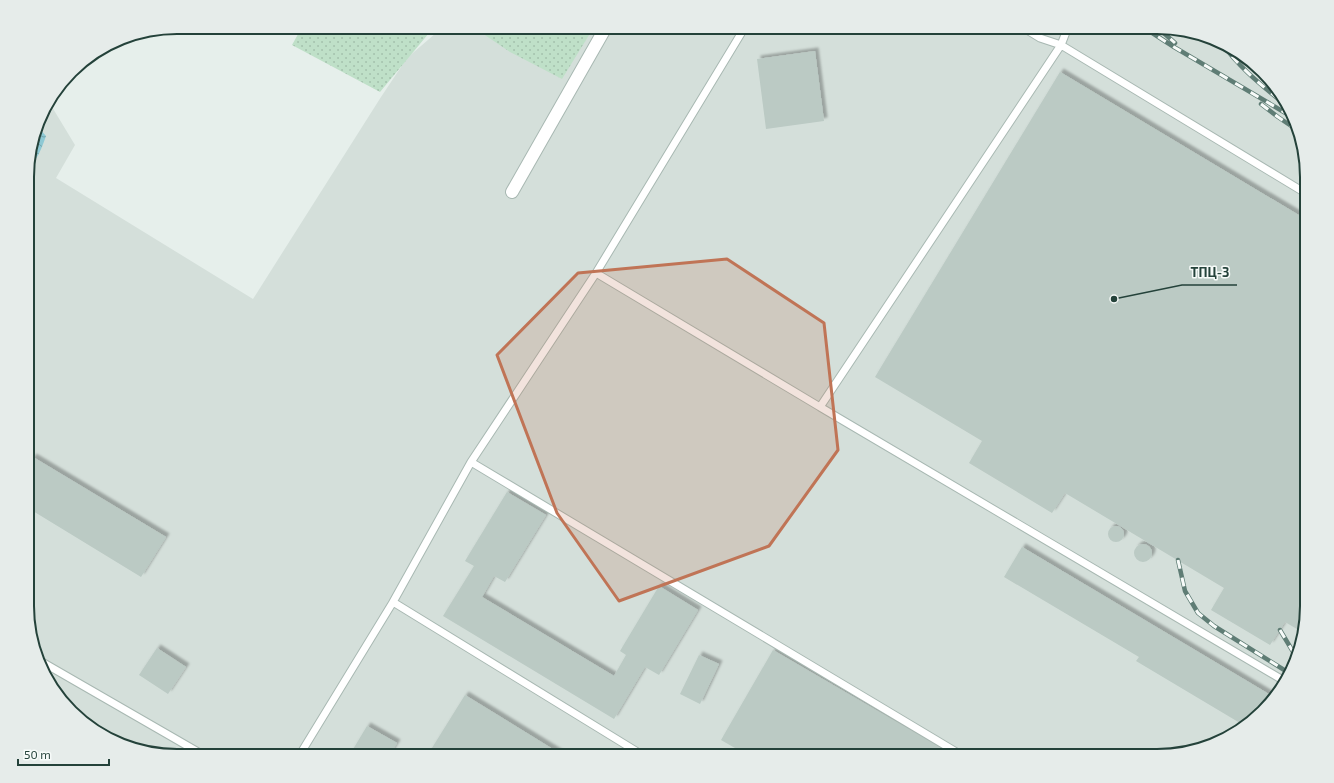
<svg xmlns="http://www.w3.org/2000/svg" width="1334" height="783" viewBox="0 0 1334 783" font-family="'Exo 2',sans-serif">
  <defs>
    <pattern id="grass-dots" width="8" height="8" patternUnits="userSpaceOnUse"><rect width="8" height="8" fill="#bfe0c8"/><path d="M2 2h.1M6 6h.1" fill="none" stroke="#a4c1ad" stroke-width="1.8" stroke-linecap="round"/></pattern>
    <pattern id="water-waves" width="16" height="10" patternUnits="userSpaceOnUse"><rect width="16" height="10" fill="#8ec9d4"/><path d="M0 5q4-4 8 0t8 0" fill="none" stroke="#74a5ad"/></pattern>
    <filter id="shadow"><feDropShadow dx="3.5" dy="-3.5" stdDeviation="1" flood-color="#0004"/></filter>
  </defs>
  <rect width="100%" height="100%" fill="#e6efeb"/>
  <path fill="#d4dfda" d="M443 27H1157L1196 32 1232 47 1282 94 1299 129 1307 167V616L1287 681 1263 712 1232 736 1167 756H177L138 751 102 736 52 689 28 625V158L43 110 49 102 75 145 56 178 253 299 381 97 407 58Z"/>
  <path fill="url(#grass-dots)" d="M302 27H434L380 92 292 45Z
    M473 27H594L562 79 510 52Z"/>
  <path fill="url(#water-waves)" d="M38 127 46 136C42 147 38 160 28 167V158Z"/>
  <path fill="#bbcac4" filter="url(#shadow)" d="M815 51 824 121 766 129 757 59Z
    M1060 72 1307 220V616L1302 632 1285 622 1270 645 1211 610 1224 588 1065 493 1052 513 969 463 982 441 875 377Z
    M33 457 166 537 141 577 28 508V465Z
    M507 492 546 515 505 582 494 576 482 597 614 676 626 655 620 651 659 586 698 610 659 675 645 667 614 719 443 616 474 566 465 561Z
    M1108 534a8 8 0 1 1 16 0a8 8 0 1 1-16 0Z
    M1134 553a9 9 0 1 1 18 0a9 9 0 1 1-18 0Z
    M1022 547 1274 697 1263 712 1245 726 1136 661 1139 657 1004 577Z
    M157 648 186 667 168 694 139 675Z
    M773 650 955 756H749L721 740Z
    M699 655 719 664 700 704 680 694Z
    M465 695 564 756H427Z
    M367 726 397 743 389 756H349Z"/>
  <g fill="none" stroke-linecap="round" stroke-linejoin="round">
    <g stroke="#a8b8b2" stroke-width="9">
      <path id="lane" d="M1022 27 1040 38 1061 45 1068 27
        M596 273 820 407 1061 45 1307 194
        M820 407 1286 682
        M471 462 963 756
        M42 662 205 756
        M299 756 393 602
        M644 756 393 602 471 462 596 273 745 27"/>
    </g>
    <g stroke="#a8b8b2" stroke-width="14">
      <path id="street" d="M512 192 606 27"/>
    </g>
    <use href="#lane" stroke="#fff" stroke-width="7"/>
    <use href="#street" stroke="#fff" stroke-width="12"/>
    <g stroke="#5f7d75" stroke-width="4.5">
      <path id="rail" d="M1143 27 1174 47 1294 118
        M1157 27 1175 43
        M1221 42C1239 68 1264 87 1288 107
        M1261 104 1278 117 1300 132
        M1178 560 1185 591 1198 613 1214 626 1289 673
        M1280 630 1295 655"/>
    </g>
    <use href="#rail" stroke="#f7fbf9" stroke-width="3" stroke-dasharray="9" stroke-linecap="butt"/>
  </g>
  <path fill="#c07456" fill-opacity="0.2" stroke="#c07456" stroke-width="3" stroke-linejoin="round" d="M727 259 824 323 838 450 769 546 619 601 557 513 497 355 578 273Z"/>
  <path d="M0 0H1334V783H0ZM177 34H1157A143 143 0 0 1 1300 177V606A143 143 0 0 1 1157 749H177A143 143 0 0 1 34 606V177A143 143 0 0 1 177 34Z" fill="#e6ecea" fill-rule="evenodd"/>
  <path fill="none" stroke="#24423a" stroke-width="2" d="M177 34H1157A143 143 0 0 1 1300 177V606A143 143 0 0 1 1157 749H177A143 143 0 0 1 34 606V177A143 143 0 0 1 177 34Z"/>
  <path fill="none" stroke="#24423a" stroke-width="1.5" d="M1114 299L1182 285H1237"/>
  <circle fill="#24423a" stroke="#f7fbf9" stroke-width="1.5" cx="1114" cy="299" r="4"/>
  <g font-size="13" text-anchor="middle" font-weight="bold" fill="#24423a" stroke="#f7fbf9" stroke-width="3" stroke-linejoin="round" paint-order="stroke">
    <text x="1210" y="277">ТПЦ-3</text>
  </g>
  <path d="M18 759v6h91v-6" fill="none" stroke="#24423a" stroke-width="2"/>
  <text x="24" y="759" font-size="12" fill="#24423a" stroke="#f7fbf9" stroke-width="3" paint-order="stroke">50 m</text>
</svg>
